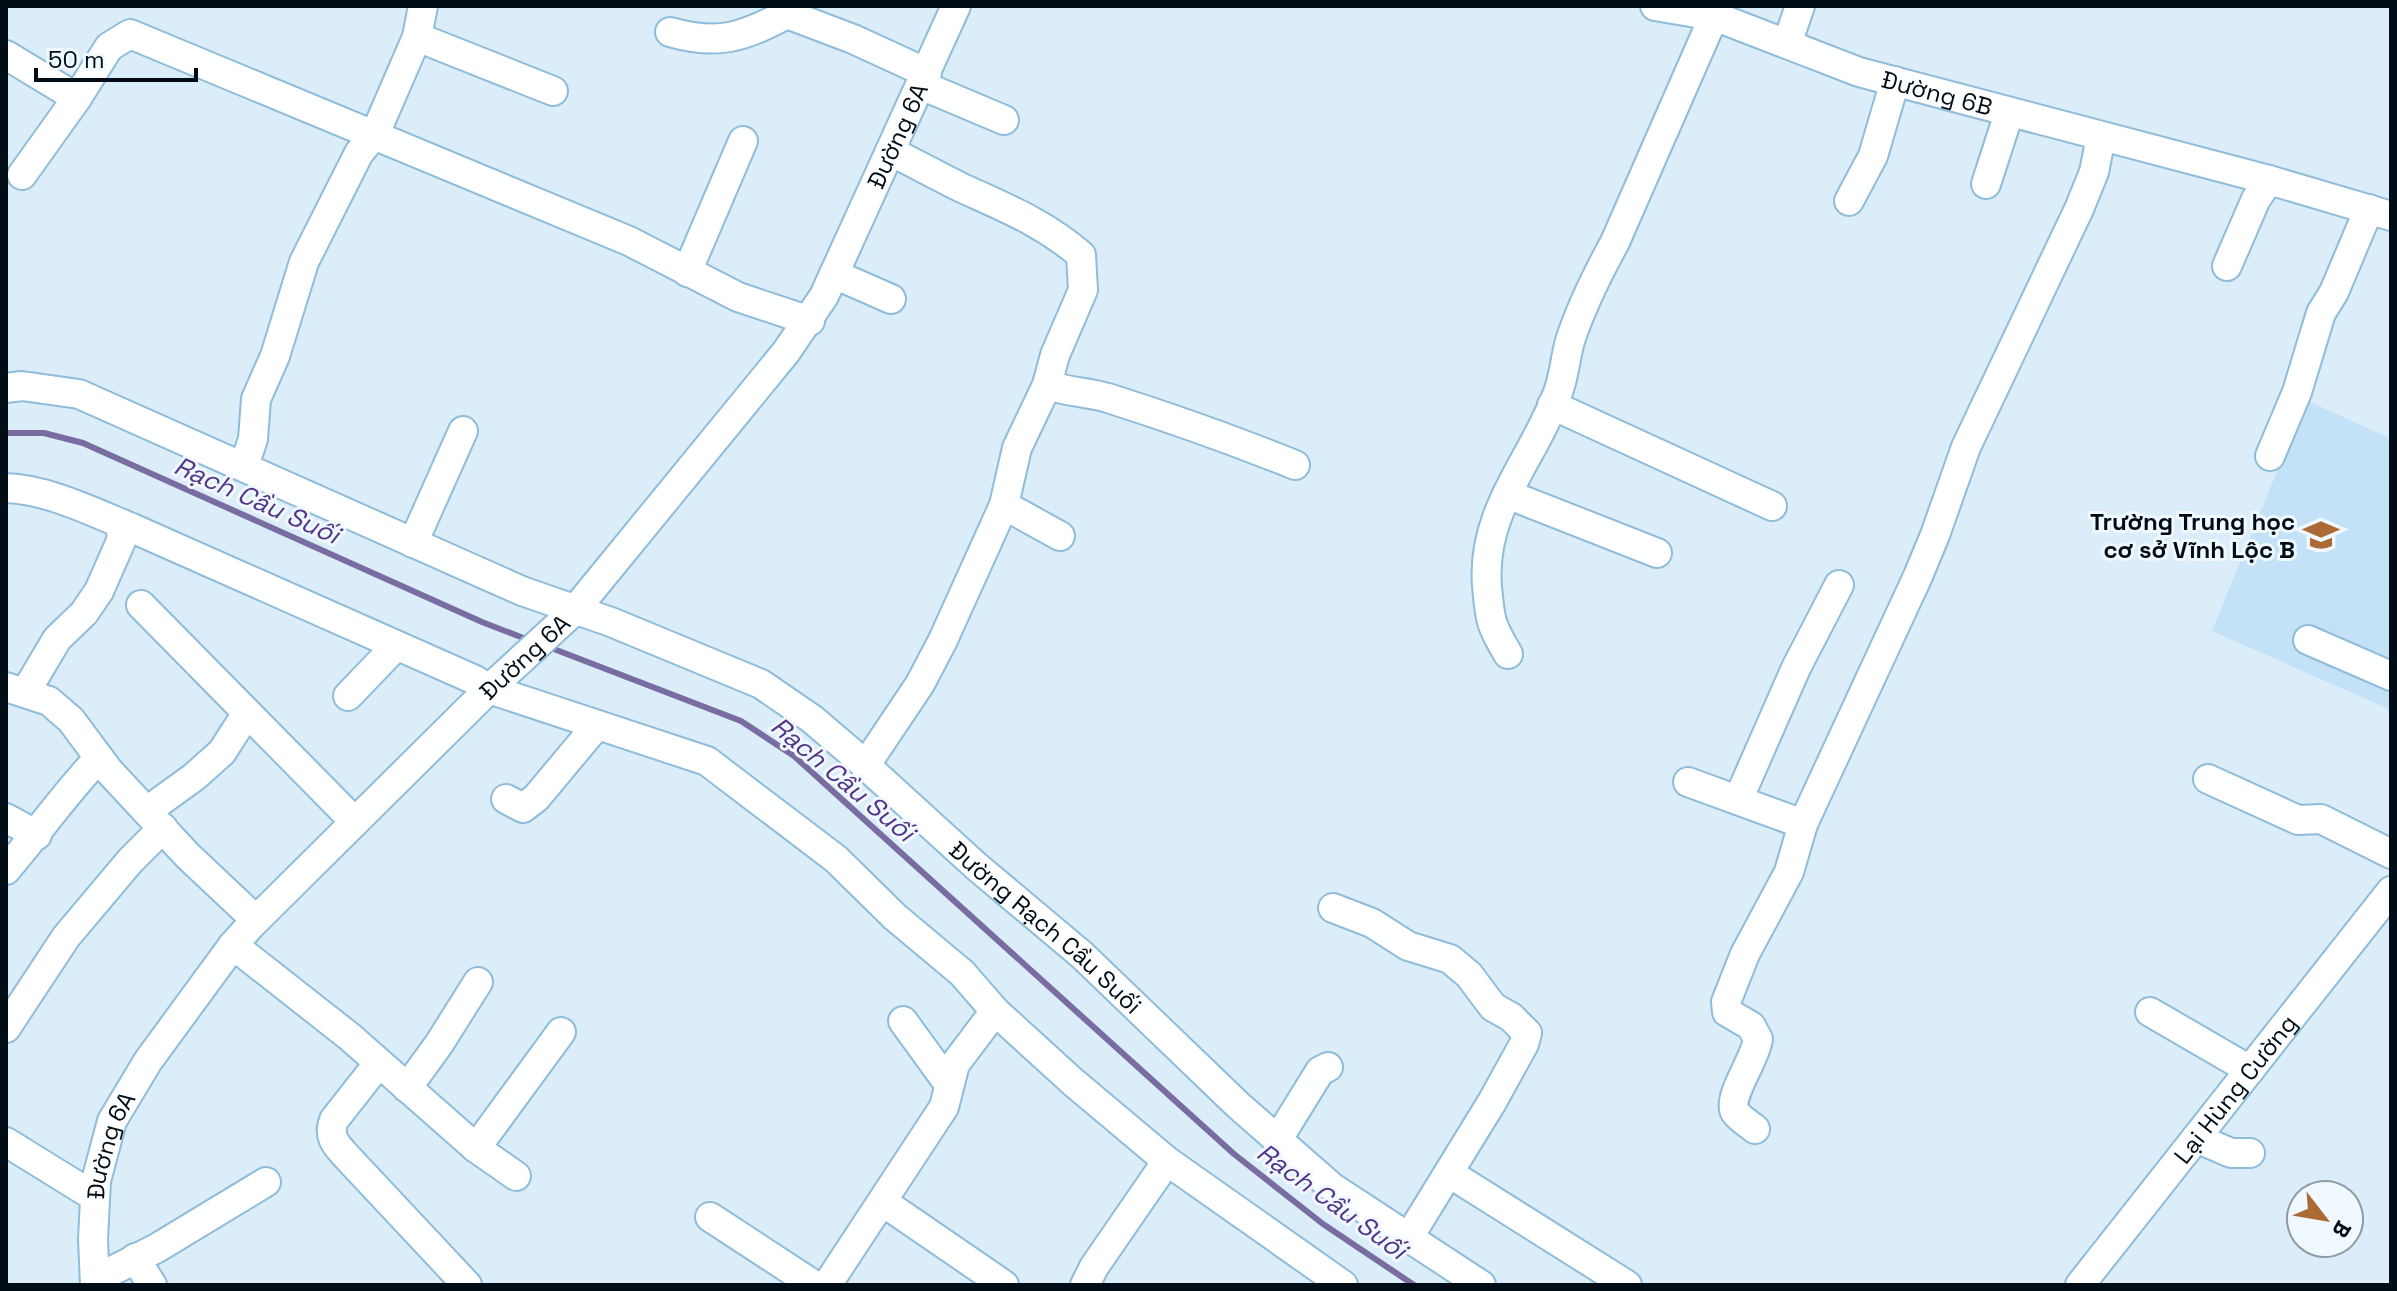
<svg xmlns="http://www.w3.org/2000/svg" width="2397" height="1291" viewBox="0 0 2397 1291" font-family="'Space Grotesk',sans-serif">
  <rect width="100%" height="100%" fill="#dbedf9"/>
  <path fill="#c3e2f8" d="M2306 400 2391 439V710L2212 631Z"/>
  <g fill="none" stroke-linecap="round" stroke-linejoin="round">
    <path stroke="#786ca1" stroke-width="6" d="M6 433H44L83 443 482 622 531 641
      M546 646 741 721 794 756 1234 1154 1323 1224 1414 1285"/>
    <g stroke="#8fbcda" stroke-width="32">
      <g id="minor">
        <path d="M423 6 417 37 553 91"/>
        <path d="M782 6 787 14 853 39 927 73"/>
        <path id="s1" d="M1655 6 1714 16 1859 72 2269 180 2391 216"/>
        <path d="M670 32C719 46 743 37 787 14"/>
        <path d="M1787 44 1800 6"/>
        <path d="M6 55 77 98 109 47 130 34 629 241 738 297 810 321"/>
        <path d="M921 85 1004 120"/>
        <path d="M890 151C914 163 938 176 962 188 1006 208 1044 223 1081 255L1083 290 1055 355 1047 385 1017 448 1004 505 1060 536"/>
        <path d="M22 175 77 98"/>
        <path d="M1986 184 2009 113"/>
        <path d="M1849 201 1873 156 1895 81"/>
        <path d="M2227 266 2256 199 2269 180"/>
        <path d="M687 272 743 141"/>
        <path d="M834 274 891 299"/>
        <path d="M1047 385C1067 392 1088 392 1108 398 1171 418 1233 440 1295 465"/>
        <path id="s2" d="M6 388 22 386 79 394 522 591 611 622 761 684 812 719 853 754 976 866 1082 955 1239 1106 1333 1188 1481 1285"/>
        <path d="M1552 405 1772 506"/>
        <path d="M2270 456 2297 392 2321 313 2334 292 2369 209"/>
        <path d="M244 466 253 439 256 399 275 356 304 262 359 153 375 134 417 37"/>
        <path d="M6 488C47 489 95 513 132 528L475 680 489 689 707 761 836 859 895 917 962 973 995 1011 1073 1082 1167 1161 1343 1285"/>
        <path d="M1507 494 1657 553"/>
        <path d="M413 543 463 431"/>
        <path d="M141 605 355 822"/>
        <path d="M2308 640 2391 676"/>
        <path d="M1508 654C1490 624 1490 620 1487 586 1481 511 1532 461 1557 395 1564 378 1565 359 1570 341 1581 307 1598 273 1615 242L1714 16"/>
        <path d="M6 687 49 701 71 720 109 771 188 856 256 920"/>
        <path d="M25 693 57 639 84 613 99 591 121 541 122 524"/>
        <path d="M348 696 396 646"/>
        <path d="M865 766 920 684 943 640 1004 505"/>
        <path d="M2208 779 2298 820 2321 819 2391 854"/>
        <path d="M1688 782 1803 824"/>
        <path d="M506 799 523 808 536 798 597 725"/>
        <path d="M1738 800 1796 668 1839 585"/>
        <path d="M147 811 194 777 222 752 247 713"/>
        <path d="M6 818 37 835"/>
        <path d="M6 870C38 833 65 793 99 758"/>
        <path d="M1333 908 1372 923 1408 946 1450 959 1469 975 1493 1007 1511 1017 1527 1033 1524 1044 1492 1102 1409 1237"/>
        <path d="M233 945 350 1037 476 1148 516 1176"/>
        <path d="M2150 1012 2250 1070"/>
        <path d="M903 1021 948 1083"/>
        <path d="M6 1028 66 937 130 861 163 828"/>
        <path d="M378 1064 334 1120C327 1137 337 1146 348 1158L467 1285"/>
        <path d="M407 1088 439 1044 478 982"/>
        <path d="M1755 1129C1749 1124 1739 1118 1735 1112 1727 1097 1756 1058 1758 1039L1751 1026 1727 1012 1726 1002 1745 954 1789 872 1803 824 1918 576 1935 535 1966 447 2079 209 2094 172 2101 137"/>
        <path d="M2196 1138 2231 1153H2250"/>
        <path d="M1278 1139 1320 1071 1328 1067"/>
        <path d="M6 1142 95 1197"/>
        <path d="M476 1148 561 1032"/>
        <path d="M1449 1173 1627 1285"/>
        <path d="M883 1202 1004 1285"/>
        <path d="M710 1217 814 1285"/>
        <path d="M135 1258 152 1285"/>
        <path d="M96 1283 106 1274 157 1248 266 1182"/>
        <path id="s3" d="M95 1285 93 1239 96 1181 112 1121 148 1061 233 945 251 925 489 689 575 610 786 352 824 296 956 6"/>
        <path d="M827 1285 944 1107 955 1064 995 1011"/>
        <path d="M1085 1285 1094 1267 1167 1161"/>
        <path id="s4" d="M2080 1285 2391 891"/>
      </g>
    </g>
    <use href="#minor" stroke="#fff" stroke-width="28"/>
  </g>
  <defs>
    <g id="school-bare" transform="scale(2.76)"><path d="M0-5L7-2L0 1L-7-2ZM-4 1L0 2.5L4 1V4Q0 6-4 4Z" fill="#ab6a34" stroke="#eff9ff" stroke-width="2.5" paint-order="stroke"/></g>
  </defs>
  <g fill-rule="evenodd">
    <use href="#school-bare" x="2321" y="535"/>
  </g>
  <g text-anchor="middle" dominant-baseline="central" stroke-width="6" stroke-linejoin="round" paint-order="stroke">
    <g font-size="24" fill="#000d17" stroke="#eff9ff">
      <text stroke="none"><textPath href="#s1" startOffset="296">Đường 6B</textPath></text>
      <text stroke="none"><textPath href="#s3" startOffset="1436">Đường 6A</textPath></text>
      <text stroke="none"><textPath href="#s3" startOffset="790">Đường 6A</textPath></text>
      <text stroke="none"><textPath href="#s2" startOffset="1190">Đường Rạch Cầu Suối</textPath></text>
      <text stroke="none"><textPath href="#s4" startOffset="250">Lại Hùng Cường</textPath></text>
      <text stroke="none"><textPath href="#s3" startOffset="142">Đường 6A</textPath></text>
    </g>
    <g font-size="24" font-weight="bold" fill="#000d17" stroke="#eff9ff" text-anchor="end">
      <text x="2295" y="521">Trường Trung học<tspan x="2295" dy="28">cơ sở Vĩnh Lộc B</tspan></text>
    </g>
    <g font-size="26" font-style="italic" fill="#553589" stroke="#eff9ff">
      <text transform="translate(257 500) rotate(24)">Rạch Cầu Suối</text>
      <text transform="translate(843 779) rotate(40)">Rạch Cầu Suối</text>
      <text transform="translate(1332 1201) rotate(36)">Rạch Cầu Suối</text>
    </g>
  </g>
  <rect width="2397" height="1291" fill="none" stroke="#000d17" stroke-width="16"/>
  <g transform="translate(2325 1219) rotate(121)"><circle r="38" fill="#eff9ff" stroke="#8f9ba2" stroke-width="2"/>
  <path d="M0-6L14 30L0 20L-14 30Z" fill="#ab6a34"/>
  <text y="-12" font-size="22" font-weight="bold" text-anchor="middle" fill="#000d17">B</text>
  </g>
  <path d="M36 68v12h160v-12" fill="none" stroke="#000d17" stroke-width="4"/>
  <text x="48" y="68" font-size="24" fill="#000d17" stroke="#eff9ff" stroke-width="6" paint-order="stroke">50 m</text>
</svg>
